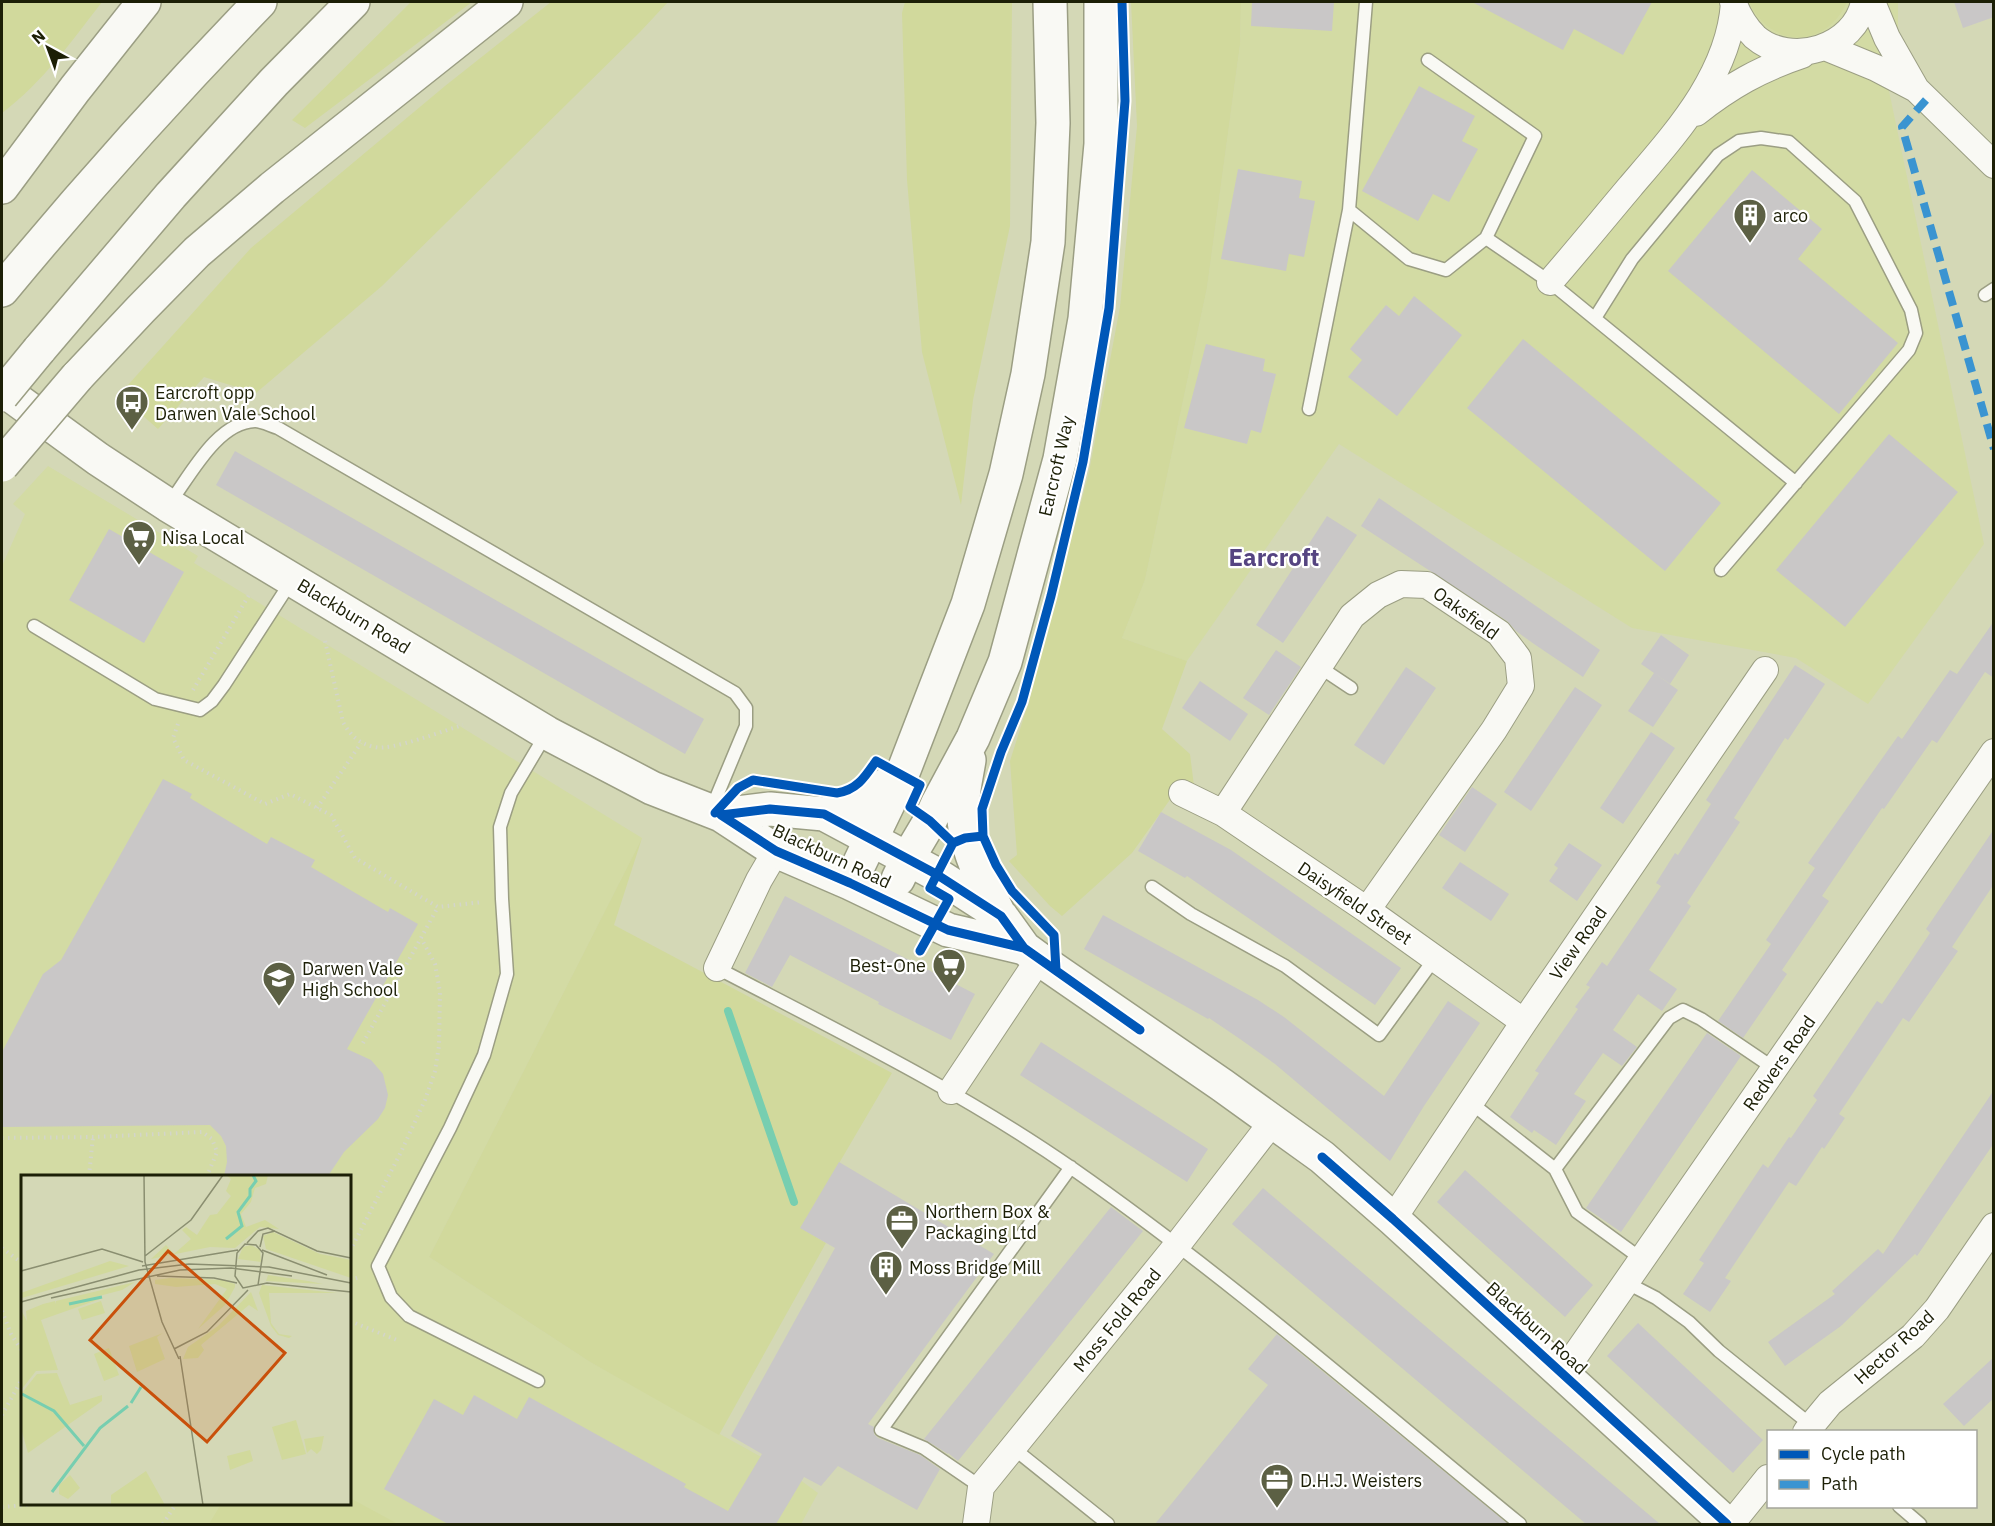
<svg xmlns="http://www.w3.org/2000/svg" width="1995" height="1526" viewBox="0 0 1995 1526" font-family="'IBM Plex Sans',sans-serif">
  <rect width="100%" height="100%" fill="#d4d8b6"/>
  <path fill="#d3dba4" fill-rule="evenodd" d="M1241 2H1898V64L1889 91 1984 544 1868 704 1796 658 1632 628 1339 444 1187 661 1122 638 1145 580 1207 288 1240 45Z
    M48 466 198 556 194 563 642 838 429 1257 590 1362 792 1474 818 1493 801 1524H2V566L25 514 13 504ZM22 1176H350V1504H22Z"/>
  <path fill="#d1d99c" d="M2 2H102C70 43 44 81 2 113Z
    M411 2H472L305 128 292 120Z
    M551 2H668L640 32 382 286 256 393 204 377 158 429 119 395 251 248 445 86Z
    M905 2H1012L1010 226 973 400 961 505 922 352 907 180 902 13Z
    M1131 2H1241L1240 45 1207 288 1145 580 1122 638 1187 661 1162 729 1190 754 1194 786 1174 794 1132 853 1062 916 1050 906 1009 861 1017 855 1010 761 1028 704 1089 472 1120 307 1137 126Z
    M1749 2H1847C1826 49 1771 49 1749 2Z
    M642 838 614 925 892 1073 801 1228 826 1243 719 1435 590 1362 429 1257Z
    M350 1498 398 1524H209L221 1504H350Z"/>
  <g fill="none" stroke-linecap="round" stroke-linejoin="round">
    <path stroke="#77ceb0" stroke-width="8" d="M728 1011 794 1202"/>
  </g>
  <path fill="#c9c7c7" d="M1252 2H1334L1332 31 1251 26Z
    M1472 2H1652L1623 55 1574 29 1563 50Z
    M1954 2H1994V17L1963 28Z
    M1419 86 1475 116 1462 141 1478 149 1449 202 1433 194 1418 221 1362 191Z
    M1238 169 1302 181 1299 198 1315 201 1304 257 1289 254 1286 271 1221 259Z
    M1752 170 1822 229 1798 259 1898 343 1839 414 1668 271Z
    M1414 296 1462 335 1397 416 1348 377 1362 360 1350 349 1386 305 1399 316Z
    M1523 339 1721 503 1665 571 1467 408Z
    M1206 344 1265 359 1263 371 1276 374 1261 433 1251 430 1247 444 1184 428Z
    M1889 434 1958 492 1845 627 1776 570Z
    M235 451 704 719 685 754 216 485Z
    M1379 498 1600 650 1583 677 1534 644 1516 631 1507 621 1361 526Z
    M1327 516 1357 535 1283 643 1256 625Z
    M109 529 184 572 144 643 69 600Z
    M1994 621V678L1985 672 1937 743 1932 740 1884 809 1882 808 1822 896 1829 901 1782 970 1787 974 1743 1038 1718 1021 1771 944 1766 940 1815 868 1808 863 1898 736 1902 739 1950 670 1957 674Z
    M1661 635 1689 655 1670 684 1641 664Z
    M1276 650 1301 667 1269 715 1243 698Z
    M1795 665 1825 684 1788 740 1785 738 1734 818 1740 822 1687 903 1691 906 1649 970 1677 989 1662 1011 1638 994 1613 1030 1637 1047 1622 1066 1603 1053 1574 1094 1586 1101 1556 1145 1534 1130 1532 1133 1510 1117 1539 1073 1535 1071 1578 1009 1575 1007 1590 987 1586 985 1602 962 1607 966 1643 913 1661 886 1656 883 1675 853 1678 855 1711 804 1706 800Z
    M1406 667 1436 688 1384 765 1354 745Z
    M1654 673 1678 690 1653 727 1628 711Z
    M1200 681 1248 714 1230 741 1182 708Z
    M1575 687 1602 705 1531 811 1504 792Z
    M1651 732 1675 748 1623 824 1600 808Z
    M163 779 192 794 190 798 267 844 271 837 315 860 311 867 388 912 390 908 418 924 347 1049 371 1060 383 1074 388 1095 385 1108 378 1119 344 1152 328 1176H224L227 1162 226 1146 221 1136 210 1125 2 1127V1052L43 974 61 960Z
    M1472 787 1497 804 1465 852 1439 835Z
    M1161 812 1231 850 1401 968 1375 1005 1187 876 1185 878 1138 851Z
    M1994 829V884L1952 947 1958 951 1909 1022 1903 1018 1839 1114 1845 1118 1824 1149 1822 1147 1796 1186 1789 1182 1725 1278 1731 1281 1710 1312 1683 1294 1704 1263 1699 1260 1763 1164 1768 1168 1789 1137 1791 1138 1817 1100 1813 1096 1877 1001 1882 1004 1910 963 1930 933 1926 929Z
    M1569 843 1602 865 1577 901 1549 881 1558 868 1554 865Z
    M1460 862 1509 894 1491 921 1442 888Z
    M785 896 975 994 951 1040 878 1004 879 1002 790 955 772 987 745 973Z
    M1103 915 1258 1000 1284 1017 1384 1096 1448 1001 1480 1023 1424 1106 1390 1161 1275 1064 1240 1039 1209 1018 1208 1019 1084 949Z
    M1707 1033 1741 1056 1621 1232 1586 1208Z
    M1041 1042 1208 1149 1187 1182 1020 1075Z
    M1994 1090V1143L1917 1256 1915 1254 1841 1326 1785 1366 1768 1342 1835 1294 1832 1291 1878 1249 1883 1254Z
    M839 1162 994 1254 868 1424 874 1427V1434L878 1438 920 1455 940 1469 917 1510 838 1466 821 1486 804 1477 776 1524H448L384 1489 434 1399 463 1415 474 1395 517 1419 529 1397 686 1484 684 1487 728 1511 762 1454 731 1436 835 1248 800 1228Z
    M1465 1170 1593 1285 1565 1317 1437 1202Z
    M1263 1188 1437 1336 1660 1524H1586L1232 1224Z
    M1111 1207 1143 1231 958 1461 948 1453V1454L924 1439Z
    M1638 1323 1763 1440 1733 1473 1607 1356Z
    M1277 1334 1350 1394 1508 1524H1155L1268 1385 1248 1369Z
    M1994 1357V1398L1964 1426 1943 1404Z"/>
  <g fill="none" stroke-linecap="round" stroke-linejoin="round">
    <g stroke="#9b9e83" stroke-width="15">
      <path id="lane" d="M1366 2 1349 210 1409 259 1446 270 1486 238
        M1428 60 1535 136 1486 238 1550 282 1796 483
        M1985 295 1994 289
        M1595 318 1632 259 1718 155 1739 141 1761 138 1789 142 1855 201 1911 310 1916 333 1909 350 1721 570
        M1309 409 1349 210
        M169 504C190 476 217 422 255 421 262 421 271 426 278 428L735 693 746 708V726L711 810
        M34 626 155 699 200 710 212 701 224 685 292 580
        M1318 666 1351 688
        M1152 887 1191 914 1285 966 1379 1035 1435 958
        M717 968C838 1031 961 1091 1073 1169 1229 1278 1373 1404 1520 1524
        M1471 1103 1555 1169 1577 1212 1643 1260
        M1555 1169 1669 1018 1683 1010 1701 1019 1775 1069
        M1627 1283 1656 1298 1689 1322 1719 1351 1811 1425
        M538 1381 409 1316 391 1297 378 1266 450 1128 484 1055 507 974 502 899 500 827 511 793 546 734
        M1013 1448 1108 1524
        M981 1487 924 1448 881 1430 1071 1167
        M1899 1506 1920 1524"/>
    </g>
    <g stroke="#9b9e83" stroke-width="28">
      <path id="street" d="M1733 2C1738 15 1745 27 1755 37 1791 68 1855 48 1864 2
        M1872 2 1887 38 1916 89 1994 165
        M1825 47 1876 68 1916 89
        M1696 113C1730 86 1760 69 1802 55
        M1550 282C1577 251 1603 219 1630 187 1675 134 1729 76 1734 3
        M1182 793 1223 813 1367 910 1524 1022
        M1223 813 1352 616 1378 595 1401 584 1427 585 1499 633 1518 658 1521 686 1494 730 1367 910
        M717 968 759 880 776 851
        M951 1091 1039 959
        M1393 1219 1524 1022 1765 670
        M1563 1373 1994 752
        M1806 1432 1830 1403 1913 1336 1937 1309 1994 1226
        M976 1524 981 1487 1178 1244 1273 1121
        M1731 1524 1768 1478"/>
    </g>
    <g stroke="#9b9e83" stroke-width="36">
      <path id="highway" d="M2 187 75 89 144 2
        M2 290C84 191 170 95 260 2
        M39 350 171 195 274 82 353 2
        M77 377 141 309 197 252 272 188 506 2
        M2 389 98 459 168 505 547 733 652 788 721 815 776 851 850 883 948 930 1024 948
        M969 760C967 773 964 785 963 798 961 841 980 876 999 914
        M824 814 856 803 902 775
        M721 815 770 809 824 814 936 874 1001 916 1024 948 1039 959 1222 1085 1322 1157 1393 1219 1727 1524
        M898 879 908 858 930 821 938 803 973 738 1005 662 1060 459 1085 319 1101 144V2
        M850 883 902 775 968 604 1006 474 1028 374 1048 242 1053 123 1050 2"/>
    </g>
    <path stroke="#d3d5ca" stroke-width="4" stroke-dasharray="1.5 4.5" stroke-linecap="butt" d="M325 641 343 722C350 735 359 744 375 747 392 751 445 730 463 725
      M193 690 249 595
      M178 724 173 738 184 760 265 804 290 794 331 815 355 858 438 907 483 902
      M317 808 361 743
      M363 1043 438 907
      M2 1138 93 1137 202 1132 212 1139 217 1152 207 1176
      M89 1176 93 1137
      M2 1248 22 1263
      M350 1251 401 1152 425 1100 435 1071 439 1046 440 992 435 964 421 938
      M350 1280 360 1277
      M2 1311 11 1334 22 1351
      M350 1321 397 1340
      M2 1415 22 1379
      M2 1507 38 1504
      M163 1524 176 1504"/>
    <use href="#lane" stroke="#f9f9f4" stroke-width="12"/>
    <use href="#street" stroke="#f9f9f4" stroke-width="26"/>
    <use href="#highway" stroke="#f9f9f4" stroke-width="33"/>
    <g stroke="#9b9e83" stroke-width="36" stroke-linecap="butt">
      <path id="highway-bridge" d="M2 395 39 350
        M2 465 77 377"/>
    </g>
    <use href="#highway-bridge" stroke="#f9f9f4" stroke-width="33"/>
    <path stroke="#3a94d1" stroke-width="8" stroke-dasharray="15 8" stroke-linecap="butt" d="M1926 100 1902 127 1994 449"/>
    <g stroke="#fff" stroke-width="13">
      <path id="cycleway" d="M715 813 738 788 753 780 837 793C857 790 865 777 876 761L920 785 910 807 930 821 953 843 965 838 983 836
        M721 815 770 809 824 814 936 874 1001 916 1024 948 1140 1030
        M721 815 776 851 850 883 948 930 1024 948
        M920 951 949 899 930 888 953 843
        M1056 970 1054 935 1012 891 996 865 983 836 982 809 1001 752 1022 702 1051 596 1083 462 1109 308 1125 101 1122 2
        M1322 1157 1393 1219 1727 1524"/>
    </g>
    <use href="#cycleway" stroke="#0057b8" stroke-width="9"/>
  </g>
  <defs>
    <g id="building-pin" transform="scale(1.725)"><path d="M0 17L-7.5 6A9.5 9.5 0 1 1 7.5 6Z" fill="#5c6044" stroke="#fff"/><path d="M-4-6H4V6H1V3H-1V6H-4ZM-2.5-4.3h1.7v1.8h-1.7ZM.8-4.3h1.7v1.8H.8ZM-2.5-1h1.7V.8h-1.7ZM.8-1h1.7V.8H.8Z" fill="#fff"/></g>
    <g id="bus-pin" transform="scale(1.725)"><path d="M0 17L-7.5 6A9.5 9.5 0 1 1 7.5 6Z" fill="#5c6044" stroke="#fff"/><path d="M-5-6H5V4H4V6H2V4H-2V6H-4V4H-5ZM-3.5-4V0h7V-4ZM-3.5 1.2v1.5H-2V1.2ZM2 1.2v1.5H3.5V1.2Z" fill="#fff"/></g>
    <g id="supermarket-pin" transform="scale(1.725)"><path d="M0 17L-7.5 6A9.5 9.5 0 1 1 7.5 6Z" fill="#5c6044" stroke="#fff"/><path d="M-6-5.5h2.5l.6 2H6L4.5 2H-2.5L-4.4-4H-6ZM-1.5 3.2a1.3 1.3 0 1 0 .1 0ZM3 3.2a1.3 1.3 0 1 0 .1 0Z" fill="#fff"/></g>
    <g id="school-pin" transform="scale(1.725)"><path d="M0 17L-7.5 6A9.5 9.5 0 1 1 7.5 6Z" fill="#5c6044" stroke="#fff"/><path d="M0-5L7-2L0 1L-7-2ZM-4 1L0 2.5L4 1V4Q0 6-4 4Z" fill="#fff"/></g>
    <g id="office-pin" transform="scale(1.725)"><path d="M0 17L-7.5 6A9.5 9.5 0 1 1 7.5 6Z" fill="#5c6044" stroke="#fff"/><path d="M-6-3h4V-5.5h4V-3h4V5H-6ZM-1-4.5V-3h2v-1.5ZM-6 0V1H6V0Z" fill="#fff"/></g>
  </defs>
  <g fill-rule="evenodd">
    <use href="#building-pin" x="1750" y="215"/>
    <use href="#bus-pin" x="132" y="402"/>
    <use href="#supermarket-pin" x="139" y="537"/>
    <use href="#supermarket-pin" x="949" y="965"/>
    <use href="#school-pin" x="279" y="978"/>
    <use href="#office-pin" x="902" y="1221"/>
    <use href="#building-pin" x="886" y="1267"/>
    <use href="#office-pin" x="1277" y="1480"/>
  </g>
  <g text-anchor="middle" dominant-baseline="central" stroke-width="4.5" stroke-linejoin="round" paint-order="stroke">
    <g font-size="18" fill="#1c1f06" stroke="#fff" text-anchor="start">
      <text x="1773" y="215">arco</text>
      <text x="155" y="392">Earcroft opp<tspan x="155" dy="21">Darwen Vale School</tspan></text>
      <text x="162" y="537">Nisa Local</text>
      <text x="926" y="965" text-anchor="end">Best-One</text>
      <text x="302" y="968">Darwen Vale<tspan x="302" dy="21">High School</tspan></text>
      <text x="925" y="1211">Northern Box &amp;<tspan x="925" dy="21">Packaging Ltd</tspan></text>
      <text x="909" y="1267">Moss Bridge Mill</text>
      <text x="1300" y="1480">D.H.J. Weisters</text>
    </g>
    <g font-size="18" fill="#1c1f06" stroke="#fff">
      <text transform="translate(1056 466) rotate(-77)">Earcroft Way</text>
      <text transform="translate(1466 613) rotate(36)">Oaksfield</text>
      <text transform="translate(354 616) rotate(31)">Blackburn Road</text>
      <text transform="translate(832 856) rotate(25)">Blackburn Road</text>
      <text transform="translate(1355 903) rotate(34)">Daisyfield Street</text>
      <text transform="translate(1578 943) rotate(-55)">View Road</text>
      <text transform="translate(1779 1063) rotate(-55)">Redvers Road</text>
      <text transform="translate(1117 1320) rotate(-51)">Moss Fold Road</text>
      <text transform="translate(1537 1328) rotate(42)">Blackburn Road</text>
      <text transform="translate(1894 1347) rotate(-42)">Hector Road</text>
    </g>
    <g font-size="24" font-weight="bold" fill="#554481" stroke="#fff">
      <text x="1274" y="557">Earcroft</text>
    </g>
  </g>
  <g transform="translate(21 1175)">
    <rect width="330" height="330" fill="#d4d8b6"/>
    <path d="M205 0H247L245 9 234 13 230 27 220 39 225 52 244 45 258 54 239 52 214 73 189 72 130 84 145 70 153 79 170 64 161 55 165 52 176 60 189 40 196 39 210 21 205 16 210 4ZM252 57 299 79 330 85V103L245 74 242 61ZM230 70 239 75 240 87 217 84 222 72ZM89 86 108 91 1 123 0 118ZM247 100 287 106 302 109 245 106ZM149 103 202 105 214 109V112L204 130 177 154 206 114 194 109 155 112 134 109V105ZM114 107 101 115 51 128 82 123 20 145 37 195 15 196 0 215V135L6 146 5 136 22 129 34 126 35 129V126ZM241 110 316 118H248L250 148 258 159 271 161 268 163 257 160 250 151 238 118ZM230 117 237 136 228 130 180 170 183 175 177 183 162 184 167 172 197 151ZM80 126 84 138 61 145 57 134ZM142 158 136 162 144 184 116 197 108 171ZM88 173 98 200 83 206 73 179ZM36 198 49 230 81 220V226L7 278 0 253V219L16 199ZM275 245 285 279 261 285 251 252ZM303 261 300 275 296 279 290 274 286 278 283 264ZM229 275 232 286 209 295 206 281ZM125 296 144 330H90V320ZM49 300 59 313 47 324 38 319V310Z" fill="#d1d99c"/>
    <path fill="none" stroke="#77ceb0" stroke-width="3" d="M205 64 221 51 217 37 229 21V14L235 6 232 0M48 129 81 122M1 219 33 236 63 271M110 228 120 212M31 317 79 253 107 231"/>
    <path fill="none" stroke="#8a8e70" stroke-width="1.5" d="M123 0 124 87 141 147 158 184M226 68 237 56 247 53 296 76 330 83M239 72 242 59 254 56M241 75 306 100M124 81 170 45 202 0M121 91 217 75M0 96 81 74 122 87M136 101 193 103 216 108M237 110 242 78 235 70 224 69 216 78 214 101 222 113 246 108 330 117M30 123 159 95 210 93 271 101M0 127 118 95 168 89 248 92 330 108M153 174 186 157 227 115M159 181 182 330"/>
    <path fill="#c9500b" fill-opacity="0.15" stroke="#c9500b" stroke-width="3" d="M147 76 264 178 186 267 69 165Z"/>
    <rect width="330" height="330" fill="none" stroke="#1c1f06" stroke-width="3"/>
  </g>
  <rect width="1995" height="1526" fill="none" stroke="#1c1f06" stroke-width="6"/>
  <rect x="1767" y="1430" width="210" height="78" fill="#ffffff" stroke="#a4a59b" stroke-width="1.5"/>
  <rect x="1779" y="1450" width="30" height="9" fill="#0057b8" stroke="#a4a59b" stroke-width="1.5"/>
  <text x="1821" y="1460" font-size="18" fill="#1c1f06">Cycle path</text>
  <rect x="1779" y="1480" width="30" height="9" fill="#3a94d1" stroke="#a4a59b" stroke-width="1.5"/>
  <text x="1821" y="1490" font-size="18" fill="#1c1f06">Path</text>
  <g transform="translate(48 48) rotate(319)" stroke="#ffffff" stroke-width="4.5" paint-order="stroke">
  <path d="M0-4.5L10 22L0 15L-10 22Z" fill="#1c1f06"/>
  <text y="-9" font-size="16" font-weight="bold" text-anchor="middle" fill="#1c1f06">N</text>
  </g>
</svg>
